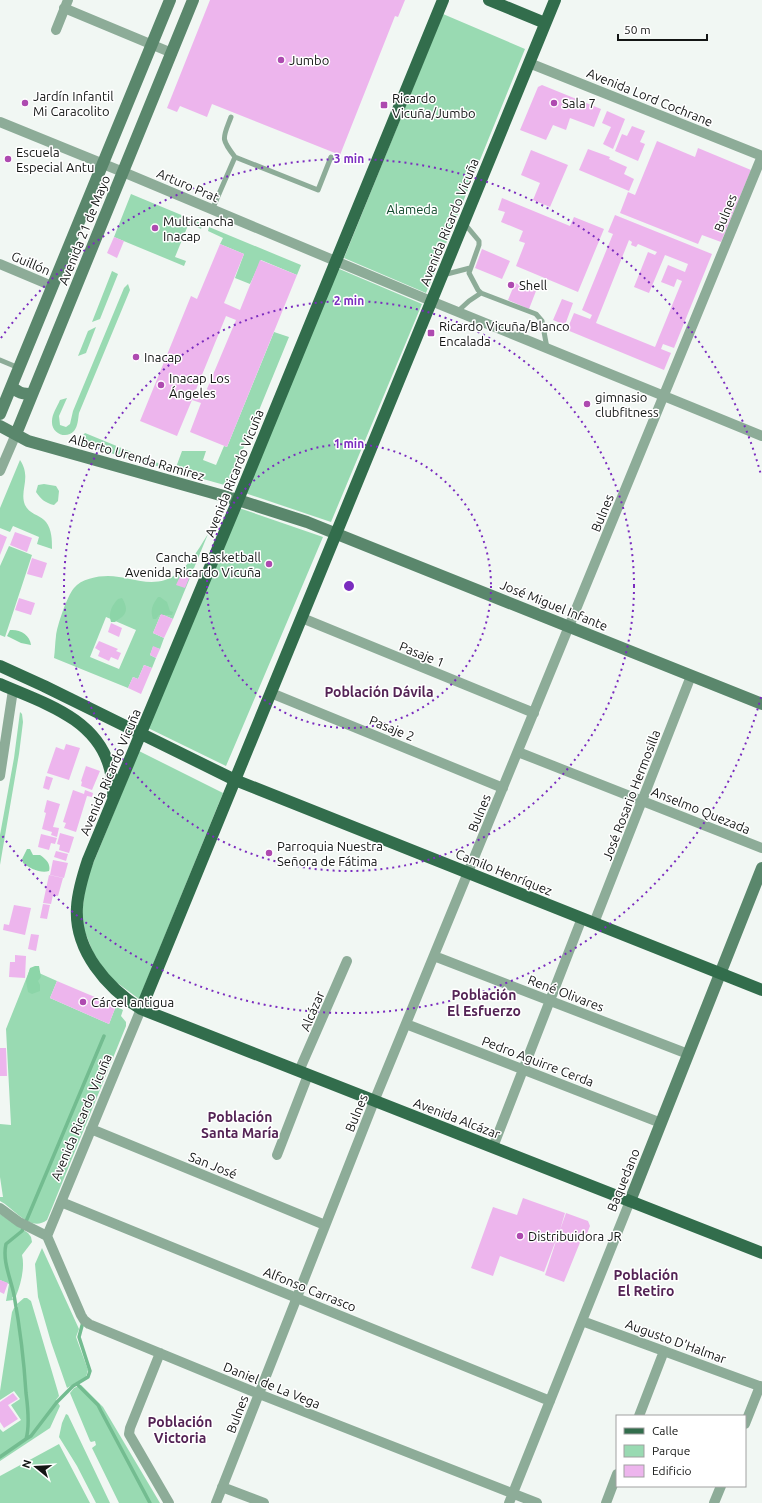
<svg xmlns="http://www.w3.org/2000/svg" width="762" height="1503" viewBox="0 0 762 1503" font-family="Ubuntu,sans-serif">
  <rect width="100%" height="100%" fill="#f1f7f3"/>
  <path fill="#99dab2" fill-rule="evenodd" d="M443 14 525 49 426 293 344 258Z
    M131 194 203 224 201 229 189 223 175 257 186 261 184 266 114 237Z
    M209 227 301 265 297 275 261 260 250 284 235 278 244 254 220 244 223 238 208 231Z
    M337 268 422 304 331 522 245 493Z
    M112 271 118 274 100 319 92 322Z
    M128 284 130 290 79 413C78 419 78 426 74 431 66 440 51 433 52 421 52 414 57 407 60 400L67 398 59 416 60 425 66 427 70 424 73 411 124 288Z
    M96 327 86 353 78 356 88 331Z
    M274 332 289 337 228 486 71 442 79 440 85 433 175 470 182 451H206L203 460 216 465 224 446 227 447Z
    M20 460C32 478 19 490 25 505 30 515 41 515 46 522 52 530 52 540 52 549L37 544 39 537 13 526 10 532 0 528V508Z
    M44 484 56 486 59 491 58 501 54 505C45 503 41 499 36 492L38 485Z
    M239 508 323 537 226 766 148 728Z
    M208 534 173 619 161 614 153 633 164 638 160 649 153 647 150 655 156 658 152 668 144 665 138 679 133 677 128 688 54 658C55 651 55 643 56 636 57 626 67 596 74 588 81 579 97 576 108 576 127 576 145 586 165 580 186 573 197 551 208 534ZM106 617 136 630 119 669 90 657Z
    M9 546 32 555 5 637 0 635V566Z
    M20 712 22 714 23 722 19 754 0 865V835L14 758Z
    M139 751 223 793 139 999 116 982 106 973 93 952 81 922 86 881Z
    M30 969 57 981 50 998 109 1024 116 1006 123 1010 121 1016 126 1022V1026L47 1220C30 1233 14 1208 0 1201V1197H3L0 1177V1124L11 1125 6 1029Z
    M0 1214 28 1233 31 1237 32 1242 22 1255C25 1267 21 1284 16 1296L12 1297 13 1300 6 1301 9 1284 0 1280Z
    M42 1248 79 1329 76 1337 88 1370 86 1377 67 1388 51 1342 38 1297 35 1264Z
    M24 1298H27L31 1301 58 1392 59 1396 56 1400 60 1406 50 1428 0 1461V1429L3 1432 21 1420 11 1405 20 1399 14 1391 0 1400V1391L12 1312 14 1308 18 1307 17 1304Z
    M81 1385 103 1407 160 1503H119L92 1448 96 1445 95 1441 91 1442 90 1441 70 1393 74 1388Z
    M66 1414 68 1415 110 1503H96L77 1466 59 1437 62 1423Z
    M59 1444 90 1503H0V1476Z"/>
  <path fill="#8cd5a8" d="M158 597H160L167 602 170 611 173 612 172 615H159L156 619H153C150 610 152 605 158 597Z
    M122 598C126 604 128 611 123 616 120 619 118 619 115 622H111C108 613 112 605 118 599Z
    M10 630C20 629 30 635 31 645L21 643 7 636Z
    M27 849H30L33 855H40C46 859 51 864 49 871 41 874 29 868 23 863L22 859Z
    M35 966H39L41 977 38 981 40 985V991L32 994 28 992 26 981 30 968Z"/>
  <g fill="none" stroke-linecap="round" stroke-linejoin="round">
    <path stroke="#73bc90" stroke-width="3.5" d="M77 1384 98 1405 101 1411 150 1503
      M26 1439 31 1436 57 1402 73 1386 88 1377 90 1371 79 1337 83 1322
      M0 1457 26 1439C30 1426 28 1408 26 1393 24 1361 20 1328 14 1295 11 1279 2 1261 6 1244L22 1231 104 1036"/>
  </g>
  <path fill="#edb5ed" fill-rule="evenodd" d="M210 0H405L398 17 395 16 340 155 212 104 207 117 180 106 177 112 167 108Z
    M542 85 601 109 594 127 570 118 566 130 553 125 546 140 520 130 538 87Z
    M607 111 625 119 613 149 603 144 611 127 602 123Z
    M632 126 645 131 640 142 645 144 638 161 615 151 622 134 627 136Z
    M657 141 695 157 698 148 751 170 721 242 702 235 698 244 620 213 628 192 635 195Z
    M588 149 610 157 609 159 627 167 624 174 634 179 629 191 579 170Z
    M531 150 568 165 550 207 533 200 540 183 521 175Z
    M502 198 570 226 574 217 604 229 578 292 516 266 525 243 519 241 523 231 501 222 505 212 498 210Z
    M615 215 712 254 674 348 663 344 661 349 671 353 664 370 567 330 574 313 590 319 592 315 582 310 613 234 608 232ZM629 240 632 242 631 245 636 247 638 244 657 252 655 255 648 252 634 287 649 293 665 255 688 264 685 272 668 265 661 282 674 287 677 279 682 281 655 347 596 323Z
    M114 237 124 241 117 258 107 253Z
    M220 244 244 254 224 303 240 310 260 260 297 275 227 447 190 432 201 403 192 400 177 436 140 421 191 296 197 299ZM226 316 236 320 204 396 195 392Z
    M482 249 510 261 502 279 475 268Z
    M515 283 536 291 529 309 508 300Z
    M562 299 573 303 565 325 553 320Z
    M15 532 32 538 27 552 10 545Z
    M0 534 7 537 0 555Z
    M32 558 47 563 42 578 27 574Z
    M182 572 190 576 185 588 176 585Z
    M19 598 35 603 31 615 15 610Z
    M161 614 173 619 164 638 153 633Z
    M111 623 122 628 119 637 108 632Z
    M99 641 118 649 116 651 121 653 118 660 111 657 109 661 98 656 100 651 95 648Z
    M153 646 160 649 156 658 150 655Z
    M144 665 152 668 141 694 128 688 133 677 138 679Z
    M66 744 80 748 69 780 47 773 56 747 64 750Z
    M86 766 100 771 92 790 81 786 82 782 81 781Z
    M46 776 53 778 49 790 43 788Z
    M73 790 84 794 85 790 93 793 92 797 87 796 76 832 64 828 66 823 63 822Z
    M47 800 60 804 53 827 59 828 57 837 51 835 52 832 42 829 46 813 44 812Z
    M60 833 74 837 69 853 59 850 60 845 57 844Z
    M41 834 57 838 55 844 51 843 49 850 38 847Z
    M56 851 68 854 66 861 54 857Z
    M53 860 68 863 64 878 50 875Z
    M49 875 63 878 58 896 53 895 51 904 43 903Z
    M43 904 50 905 47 919 40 918Z
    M14 905 31 908 25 935 3 930 4 924 9 925Z
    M31 934 39 935 36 951 28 949Z
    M15 955 26 956 25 978 9 977 10 962H15Z
    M57 981 116 1006 109 1024 50 998Z
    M0 1048H6L7 1076H0Z
    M523 1198 565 1213 560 1230 566 1213 588 1221 590 1226 586 1236 583 1235 564 1282 545 1275 559 1232 544 1272 500 1256 493 1276 471 1268 493 1207 517 1215Z
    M0 1280 8 1283 4 1294 0 1292Z
    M13 1393 18 1399 8 1405 18 1419 4 1428 0 1422V1402Z"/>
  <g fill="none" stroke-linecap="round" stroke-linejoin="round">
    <path stroke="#8dac98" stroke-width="5" d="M231 117C223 138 220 138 235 157
      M212 210 235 157 318 190 331 157
      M464 223 479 241V245L469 273 478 290 481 293 536 314 542 321 547 348
      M443 275 470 268
      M457 312 469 301 481 293
      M0 360 19 368"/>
    <path stroke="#8dac98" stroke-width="10" d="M64 8 172 53
      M56 30 68 0
      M529 63 762 156
      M0 122 123 172 431 301 762 436
      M0 264 52 286
      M0 471 16 434
      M302 618 534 713
      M271 693 503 788
      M518 752 762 848
      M0 776 13 690
      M594 923 691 676
      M434 956 688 1054
      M406 1024 661 1123
      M299 1071 347 961
      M91 1129 325 1225
      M493 1147 582 918
      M277 1155 308 1075
      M61 1202 550 1401
      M0 1208 19 1222 47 1236
      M47 1236 81 1315 84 1320 89 1324 259 1394 537 1503
      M47 1236 141 1009
      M582 1321 762 1387
      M160 1353 130 1428 129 1434 169 1503
      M639 1416 664 1351
      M745 1424 760 1386
      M222 1487 264 1503
      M216 1503 375 1099 762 156
      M509 1503 630 1201
      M606 1503 617 1474
      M714 1503 721 1486"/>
    <path stroke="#5a876c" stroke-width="12" d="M12 386C17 393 23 394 32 394
      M0 414 170 0
      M0 426 28 441 238 500 307 522 762 704
      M16 434 193 0
      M630 1201 762 868"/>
    <path stroke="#326d4c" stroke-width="12" d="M443 0 238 500 88 860C83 875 78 891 77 907 74 950 107 988 141 1009L762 1253
      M489 0 545 23
      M0 666 44 686 235 780 762 990
      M0 684C43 703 97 718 110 769 112 778 114 787 113 796
      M141 1009 555 0"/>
  </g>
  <g fill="none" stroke="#7b2cbf" stroke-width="2" stroke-dasharray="2 4">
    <circle cx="349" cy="586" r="142"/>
    <circle cx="349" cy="586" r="285"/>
    <path d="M761 697A427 427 0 0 1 1 834M1 338A427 427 0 0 1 761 475"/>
  </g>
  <g fill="#ae4ab0" stroke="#fff" stroke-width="1.5">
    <circle cx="281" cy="60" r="4"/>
    <circle cx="25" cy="103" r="4"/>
    <circle cx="554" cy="103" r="4"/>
    <rect x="380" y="101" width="8" height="8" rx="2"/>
    <circle cx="8" cy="159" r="4"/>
    <circle cx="155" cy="228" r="4"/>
    <circle cx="511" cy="285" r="4"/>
    <rect x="427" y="329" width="8" height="8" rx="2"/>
    <circle cx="136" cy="357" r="4"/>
    <circle cx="161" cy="385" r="4"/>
    <circle cx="587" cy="404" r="4"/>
    <circle cx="269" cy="564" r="4"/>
    <circle cx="269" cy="853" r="4"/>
    <circle cx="83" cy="1002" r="4"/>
    <circle cx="520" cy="1236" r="4"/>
  </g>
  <g text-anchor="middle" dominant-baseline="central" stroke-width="3" stroke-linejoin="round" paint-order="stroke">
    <g font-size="13" fill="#131514" stroke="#fff" text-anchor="start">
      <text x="289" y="60">Jumbo</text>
      <text x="33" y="96">Jardín Infantil<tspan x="33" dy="15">Mi Caracolito</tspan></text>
      <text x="392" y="98">Ricardo<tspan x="392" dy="15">Vicuña/Jumbo</tspan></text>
      <text x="562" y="103">Sala 7</text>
      <text x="16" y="152">Escuela<tspan x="16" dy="15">Especial Antu</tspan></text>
      <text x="163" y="221">Multicancha<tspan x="163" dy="15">Inacap</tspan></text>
      <text x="519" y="285">Shell</text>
      <text x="439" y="326">Ricardo Vicuña/Blanco<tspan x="439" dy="15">Encalada</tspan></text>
      <text x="144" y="357">Inacap</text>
      <text x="169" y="378">Inacap Los<tspan x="169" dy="15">Ángeles</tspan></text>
      <text x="595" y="397">gimnasio<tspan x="595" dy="15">clubfitness</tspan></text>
      <text x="261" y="557" text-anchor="end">Cancha Basketball<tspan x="261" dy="15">Avenida Ricardo Vicuña</tspan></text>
      <text x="277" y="846">Parroquia Nuestra<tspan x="277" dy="15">Señora de Fátima</tspan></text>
      <text x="91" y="1002">Cárcel antigua</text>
      <text x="528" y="1236">Distribuidora JR</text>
    </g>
    <g font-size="13" fill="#131514" stroke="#fff">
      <text transform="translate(650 97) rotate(22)">Avenida Lord Cochrane</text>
      <text transform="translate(188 185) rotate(23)">Arturo Prat</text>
      <text transform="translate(725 213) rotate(-68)">Bulnes</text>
      <text transform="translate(449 222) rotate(-68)">Avenida Ricardo Vicuña</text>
      <text transform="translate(84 230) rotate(-68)">Avenida 21 de Mayo</text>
      <text transform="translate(31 263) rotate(23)">Guillón</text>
      <text transform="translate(137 457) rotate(16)">Alberto Urenda Ramírez</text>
      <text transform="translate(234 473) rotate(-68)">Avenida Ricardo Vicuña</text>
      <text transform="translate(602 513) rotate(-68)">Bulnes</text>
      <text transform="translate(554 605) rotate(22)">José Miguel Infante</text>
      <text transform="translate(422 654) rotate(22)">Pasaje 1</text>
      <text transform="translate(392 728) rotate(22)">Pasaje 2</text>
      <text transform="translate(110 772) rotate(-67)">Avenida Ricardo Vicuña</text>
      <text transform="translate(631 795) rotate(-69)">José Rosario Hermosilla</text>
      <text transform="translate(701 810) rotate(22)">Anselmo Quezada</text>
      <text transform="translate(479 813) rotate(-68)">Bulnes</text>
      <text transform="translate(504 872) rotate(22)">Camilo Henríquez</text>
      <text transform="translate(566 993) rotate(21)">René Olivares</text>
      <text transform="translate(312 1011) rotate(-67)">Alcázar</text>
      <text transform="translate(538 1061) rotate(21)">Pedro Aguirre Cerda</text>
      <text transform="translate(356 1113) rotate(-68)">Bulnes</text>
      <text transform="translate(81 1117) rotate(-67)">Avenida Ricardo Vicuña</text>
      <text transform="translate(457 1118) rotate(21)">Avenida Alcázar</text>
      <text transform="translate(213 1165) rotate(22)">San José</text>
      <text transform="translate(623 1180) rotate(-68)">Baquedano</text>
      <text transform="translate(310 1289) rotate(22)">Alfonso Carrasco</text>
      <text transform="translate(676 1341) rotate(20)">Augusto D'Halmar</text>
      <text transform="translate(272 1385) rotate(22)">Daniel de La Vega</text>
      <text transform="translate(237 1414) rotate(-69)">Bulnes</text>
    </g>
    <g font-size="13" fill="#124a2d" stroke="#fff">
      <text x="412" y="209">Alameda</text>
    </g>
    <g font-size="14" font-weight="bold" fill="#542355" stroke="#fff">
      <text x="379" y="692">Población Dávila</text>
      <text x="484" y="995">Población<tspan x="484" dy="16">El Esfuerzo</tspan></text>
      <text x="240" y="1117">Población<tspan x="240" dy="16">Santa María</tspan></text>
      <text x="646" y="1275">Población<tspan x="646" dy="16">El Retiro</tspan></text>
      <text x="180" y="1422">Población<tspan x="180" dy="16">Victoria</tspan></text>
    </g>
  </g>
  <circle cx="349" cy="586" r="6" fill="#7b2cbf" stroke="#fff" stroke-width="2"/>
  <g font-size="12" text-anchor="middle" font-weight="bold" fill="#7b2cbf" stroke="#fff" stroke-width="3" stroke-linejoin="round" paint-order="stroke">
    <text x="349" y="163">3 min</text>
    <text x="349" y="305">2 min</text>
    <text x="349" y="448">1 min</text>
  </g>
  <rect x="616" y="1415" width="130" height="72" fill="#ffffff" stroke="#a1a1a1"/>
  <rect x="624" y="1428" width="20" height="6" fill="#326d4c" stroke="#a1a1a1"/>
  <text x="652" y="1435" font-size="12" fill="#131514">Calle</text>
  <rect x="624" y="1445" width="20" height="12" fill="#99dab2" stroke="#a1a1a1"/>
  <text x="652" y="1455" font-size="12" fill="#131514">Parque</text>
  <rect x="624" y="1465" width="20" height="12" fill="#edb5ed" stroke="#a1a1a1"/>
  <text x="652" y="1475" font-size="12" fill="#131514">Edificio</text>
  <g transform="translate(36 1467) rotate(288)" stroke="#ffffff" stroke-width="3" paint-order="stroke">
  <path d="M0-3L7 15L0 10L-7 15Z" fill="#131514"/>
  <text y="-6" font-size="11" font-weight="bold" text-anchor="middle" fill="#131514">N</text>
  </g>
  <path d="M618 34v6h89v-6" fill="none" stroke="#131514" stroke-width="2"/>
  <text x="624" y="34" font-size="12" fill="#131514" stroke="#ffffff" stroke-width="3" paint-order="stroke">50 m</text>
</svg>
